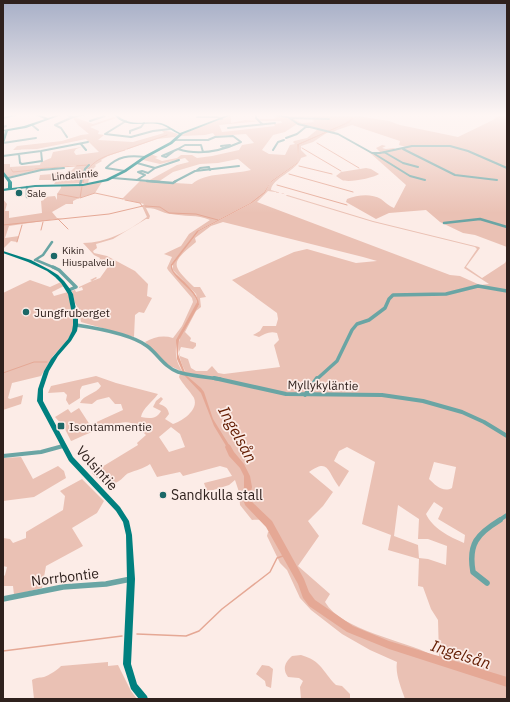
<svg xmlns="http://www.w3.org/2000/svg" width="510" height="702" viewBox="0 0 510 702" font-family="'IBM Plex Sans',sans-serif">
  <rect width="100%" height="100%" fill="#fcece7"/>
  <path fill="#eac1b4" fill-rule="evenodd" d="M235 114H238L231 117V123L245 120 260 121 219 125 222 132 275 126 274 124 282 123 281 121H261L259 119H274L277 116 289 118 297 124 285 132 273 135 262 150 269 154 285 155 290 145 295 144 293 142 294 141 307 138 318 129 297 123 293 119 302 123 315 122 312 121 314 120 312 117C298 118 285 117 271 114H300L301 116 344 114 353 118 345 123 297 144 298 162 271 181 264 192 250 203 199 230 171 264C175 281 194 288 197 302 188 324 164 346 183 372L185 371C171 343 182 328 199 305L196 294 173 270V264L199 231 252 203 265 193 270 183 298 163 299 145 328 132 313 142 301 146V150L307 156 301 158C297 171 272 178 271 190L373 221 479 247 480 248 466 267 482 278 505 263 507 259V699H405C401 687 395 674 397 662L370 650 342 634 311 610 300 598 287 570 280 563 267 536 268 532 270 531C269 520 262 519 252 520L240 505 239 492 235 480 229 485 207 492 204 483 232 476 227 468 220 466 183 476 180 472 157 477 150 464C143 469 136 470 129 473 125 474 123 479 119 481 109 488 99 481 92 473L138 445 137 443 146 435C142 431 137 425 131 423 119 418 83 436 71 441L64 427 55 417 68 409 71 413 79 408 90 425 123 410 121 404H115L109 397 97 400 92 404 80 403C83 395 96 394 101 386L98 382 82 386 80 390V398L69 405 66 400 67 395 64 392 48 393 51 386 96 376 116 383 158 394C153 401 142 409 141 417 150 419 157 419 161 411L153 407 156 401 161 397 163 399 159 404C165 406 168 408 169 414L165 419 173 424C182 421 199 410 194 398 193 395 181 382 179 377L181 371 168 365 145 342C154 337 163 335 173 338L182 326 193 302 192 298 168 270 167 268 172 257 164 254 181 246 189 234 210 220C197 214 185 217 171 214 161 213 159 208 146 208L150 216 149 219H146L113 239 96 244 97 248 93 251 94 253 107 256 135 271 148 284 147 296 152 298 144 313 139 312 135 315 134 337 81 322 78 308 75 303 72 291 77 289 75 290 76 292 83 290 82 287 79 288V287L92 281 90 280 96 277 97 278 92 281 100 278 110 264 98 263 100 258 94 255 83 243C106 243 129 231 147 217L142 206 144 204 122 199 140 181 192 184C205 172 233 175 251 170L238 159 218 163 200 164 173 172 158 182 148 181 177 165 189 162 185 158 160 164 143 160 151 154 158 157 155 158 162 161 177 158 181 155H192L197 158 212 156 239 150 242 145 254 143 246 134 215 136 213 133 205 135 180 136 190 130ZM268 191 283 193 287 196 373 222 475 247 477 249 464 268 489 284 480 285 460 276 450 275 257 202ZM223 222 363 257 377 261 356 263 307 249 294 252 232 280 277 313 278 319 276 326H263L260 331 253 335 259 337C265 334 269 331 277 333L279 340 274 345 280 367 224 374 218 373 212 366 207 371H196L191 368 188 359 180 356 179 352 181 347 193 349 196 346V343L190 341 191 338 185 332 196 311 201 307 200 298 206 297 200 287H194C170 264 171 263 196 242L195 238 211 226ZM171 427 180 434 185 447 169 452 159 437ZM347 447 375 462 362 524 391 535 388 550 419 559 418 586 423 587 431 609 438 620 439 656 432 655C404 640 342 631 325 602L330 594 298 566 319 536 308 521 323 506 333 492 309 472C329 458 327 471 339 487L349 471 334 461 339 451ZM434 462 456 467 452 488C443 493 435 485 429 479ZM434 502 443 508 438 519 465 535 464 543C450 537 432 528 426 514ZM398 505 419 519 418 539H428L447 546 446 565 428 559 419 558 418 545 394 536Z
    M346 114H365L363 117 389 121 400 125 458 137 493 120 497 117 495 114 501 116 507 114V247L475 235 463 233 440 222 426 210 389 213 376 219 346 202 347 199C357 195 371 193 381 199 385 202 389 206 394 208L406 185 369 152H380L376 148 382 145 386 146 382 148 386 149 394 148 395 149 406 147 399 145 400 141 352 125 337 130 334 132H329L346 124 354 118Z
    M74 117 93 124 114 117 116 118 90 127 99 131 98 134 104 135 98 140 133 142 164 133 162 131H156C165 130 170 131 178 134L175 137 157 139 108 156 101 160 102 161 95 165 96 166 92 170 91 174 97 175 95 178 89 179 88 183 54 184 57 180H39L40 175 52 174 58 172 68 174 77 165 48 168 8 177 3 171V164H10V167L40 165 41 162 51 158 53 152 82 147 76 149 74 152 76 155 99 152 86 139 37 149 6 150H13L17 146 62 141 81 135 89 134 78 125 73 118Z
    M366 168 371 169 379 174C373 178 349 183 342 180 340 179 338 177 336 176L341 172Z
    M102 182 95 193 79 198 73 201V204H66L52 212 57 218H63L9 226 5 238 19 236 17 242 11 241 3 249V199L7 204 5 211H9V218L42 213 41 201 44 200V197L55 196 57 200V194L61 188V186L81 185Z
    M30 280 50 287 61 282 64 286 52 292 54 296 68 292 74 325 73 331 65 343 53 356 41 376 12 383 8 398 10 399 23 395 21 404 3 410V293Z
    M21 457 33 479 58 466 64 471 66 478 34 497 3 501V458Z
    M82 479 104 501 97 513 72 528 83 546 46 566 42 588 14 595 13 586H3V577L5 575 7 567 3 566V538L10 539 13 543 26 538V532L63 510 65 496 60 491Z
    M301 655C322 661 322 671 336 685L342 686 350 694V699H301L300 687 303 681 299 678 288 677C282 669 285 662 292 656Z
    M108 662V666L118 665 131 691 137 699H34L32 680C37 677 40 678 44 677 48 676 59 669 61 666Z
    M262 665 269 666 273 669 271 688 266 686 265 681 256 674Z"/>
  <path fill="#e5a895" d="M344 114 354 118 349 123 299 145 298 163 270 183 265 193 252 203 199 231 172 266 173 271C181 279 200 294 199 305L179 340 178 354 186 375 201 388 204 392 213 419 231 448V454L214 426 201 393 184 375 177 359 176 340 197 302C195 289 168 276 171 264L197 231 250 203 264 192 271 181 298 162 297 144 345 123 352 118Z"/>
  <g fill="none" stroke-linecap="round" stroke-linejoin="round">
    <path stroke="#e5a895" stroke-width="1" d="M317 143 359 168
      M302 148 341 171
      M127 149 167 135
      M299 166 332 174
      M11 169 13 172 33 170
      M35 169 88 165
      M289 174 353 192
      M83 183C87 160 105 156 125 150
      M277 185 347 205
      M82 186 80 198 95 193 123 199
      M58 194 79 198
      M125 200 140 203 142 206
      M145 206 160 207 169 213 196 214 218 220
      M58 219 68 229
      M3 225 109 214 143 206
      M41 230 43 222
      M17 242 22 225
      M3 373 34 362H47"/>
    <path stroke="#e5a895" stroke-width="1.5" d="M137 634 186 636 199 631 222 609 270 572 277 558 286 555
      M3 651 122 636"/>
    <path fill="#e5a895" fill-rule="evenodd" d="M228 444 230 445 234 452 244 464 250 476 252 487 250 496 251 501 272 521 304 579 309 592 315 600 353 626 389 641 507 677V687L389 649 347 632 309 606 303 598 298 584 266 527 245 505 242 496 244 487V476L240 468 229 456 225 447 226 445Z"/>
    <path stroke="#6aa5a4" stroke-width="2" d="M65 114 73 117
      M256 114V118L262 124
      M269 114 288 117 298 124 338 134 372 153H380L412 146H450L468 151 507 168
      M197 117H217L222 119
      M3 118 19 114
      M291 118 329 119
      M90 121 105 116 101 114
      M126 121 105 134 131 137 153 131 170 129
      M32 125 38 130
      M3 127 6 126
      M228 128 275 123
      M130 133V131L141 127 144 123
      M67 137 61 128 55 125 73 117 87 114
      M286 138 297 134 307 126
      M175 140H208L215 137 233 136 241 142C221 151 199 156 178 149L185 145H201L203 152
      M3 143 36 138
      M81 144 86 150
      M225 148 221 146 230 145
      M403 149 455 175 497 180
      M273 150 278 142 284 140
      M174 151 166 157 162 156 178 149
      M384 152 403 163 418 167
      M373 153 410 176 425 180
      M19 154 20 163 22 164 42 161 41 151
      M3 156 41 151 88 142
      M137 163 155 168 179 160
      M125 171 106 168C118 156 129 155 145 157
      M196 171 200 168 209 167 210 170
      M8 178 41 170 64 168
      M113 178 161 182
      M137 180 145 175 138 172 142 171 148 173 155 168
      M81 182 85 169 89 165
      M174 182 195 171 239 166"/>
    <path stroke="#6aa5a4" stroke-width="2.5" d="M147 181 173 183 176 181
      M80 185 81 181
      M27 187V197
      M444 223 480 219 507 227
      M35 260 43 255 52 242
      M36 260 55 268"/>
    <path stroke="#6aa5a4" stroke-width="3.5" d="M53 267 59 270 76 287 69 290
      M76 325C96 328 131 334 147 346 158 354 164 367 178 372 191 376 207 377 220 379
      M317 379 337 361 352 330 357 324 369 320 385 308 389 299 393 295 446 294 478 286 507 291"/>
    <path stroke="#6aa5a4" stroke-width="4" d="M214 378 286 394 382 395 423 401 462 412 484 422 507 436
      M305 395 317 378
      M3 456 41 452 63 446
      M498 521 507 515"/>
    <path stroke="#6aa5a4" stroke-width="5.5" d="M487 583 473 572C468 544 477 534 500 520
      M3 599 63 587 106 584 131 579"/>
    <path fill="#00807f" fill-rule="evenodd" d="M37 114 48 118 59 114H64L26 128 8 131 4 143 3 144V139L5 131 3 132V130L24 126 45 119 32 114Z
      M113 114H116C128 127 145 121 161 123 168 125 174 130 180 133L230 114H234L183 134 172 144 146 158 126 172 108 181 83 186 35 187 3 191V189L8 188V182L3 175V172H4L12 182V188L35 185 83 184 106 179 124 170 144 156 170 142 179 134C173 132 168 127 162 125 144 120 128 131 113 114Z
      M3 251 31 260 50 270 58 275 64 281 70 289 73 294 78 319V325L77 331 71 341 58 356 49 371 43 389V401L73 457 120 507 129 521 132 535 135 579 131 664 137 684 147 696 148 699H139L131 689 123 664 127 579 126 535 123 522 116 511 69 461 37 401 38 389 44 371 51 359 68 339 72 331 73 325V319L68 294 61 283 55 277 47 271 28 262 3 253Z"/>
  </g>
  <linearGradient id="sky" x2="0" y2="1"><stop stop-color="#a7afc7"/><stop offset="0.54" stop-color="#fef6f4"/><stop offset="1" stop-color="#fef6f4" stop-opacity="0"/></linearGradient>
  <rect width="510" height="213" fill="url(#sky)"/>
  <g fill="#1b6867" stroke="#fcece7" stroke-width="1.5">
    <circle cx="19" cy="193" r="4"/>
    <circle cx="54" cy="256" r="4"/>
    <circle cx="26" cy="312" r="4"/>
    <rect x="57" y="422" width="8" height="8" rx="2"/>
    <circle cx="163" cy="495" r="4"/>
  </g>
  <g text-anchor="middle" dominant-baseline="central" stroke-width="3.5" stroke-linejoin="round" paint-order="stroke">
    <g font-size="10" fill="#2f211d" stroke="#fcece7">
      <text transform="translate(75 175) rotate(-5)">Lindalintie</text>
    </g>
    <g font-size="10" fill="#2f211d" stroke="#fcece7" text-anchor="start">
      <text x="27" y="193">Sale</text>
      <text x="62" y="250">Kikin<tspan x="62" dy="12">Hiuspalvelu</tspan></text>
    </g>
    <g font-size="12" fill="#2f211d" stroke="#fcece7" text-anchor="start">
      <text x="34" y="312">Jungfruberget</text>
      <text x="69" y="426">Isontammentie</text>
    </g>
    <g font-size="12" fill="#2f211d" stroke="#fcece7">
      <text transform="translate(323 385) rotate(1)">Myllykyläntie</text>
    </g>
    <g font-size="14" fill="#2f211d" stroke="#fcece7">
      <text transform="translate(97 468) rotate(48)">Volsintie</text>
      <text transform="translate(65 577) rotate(-7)">Norrbontie</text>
    </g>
    <g font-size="14" fill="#2f211d" stroke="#fcece7" text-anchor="start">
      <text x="171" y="495">Sandkulla stall</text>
    </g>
    <g font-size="16" font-style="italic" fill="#631c02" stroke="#fcece7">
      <text transform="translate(238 434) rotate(61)">Ingelsån</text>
      <text transform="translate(461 654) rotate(18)">Ingelsån</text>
    </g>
  </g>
  <rect width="510" height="702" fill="none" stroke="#2f211d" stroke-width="8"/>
</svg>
